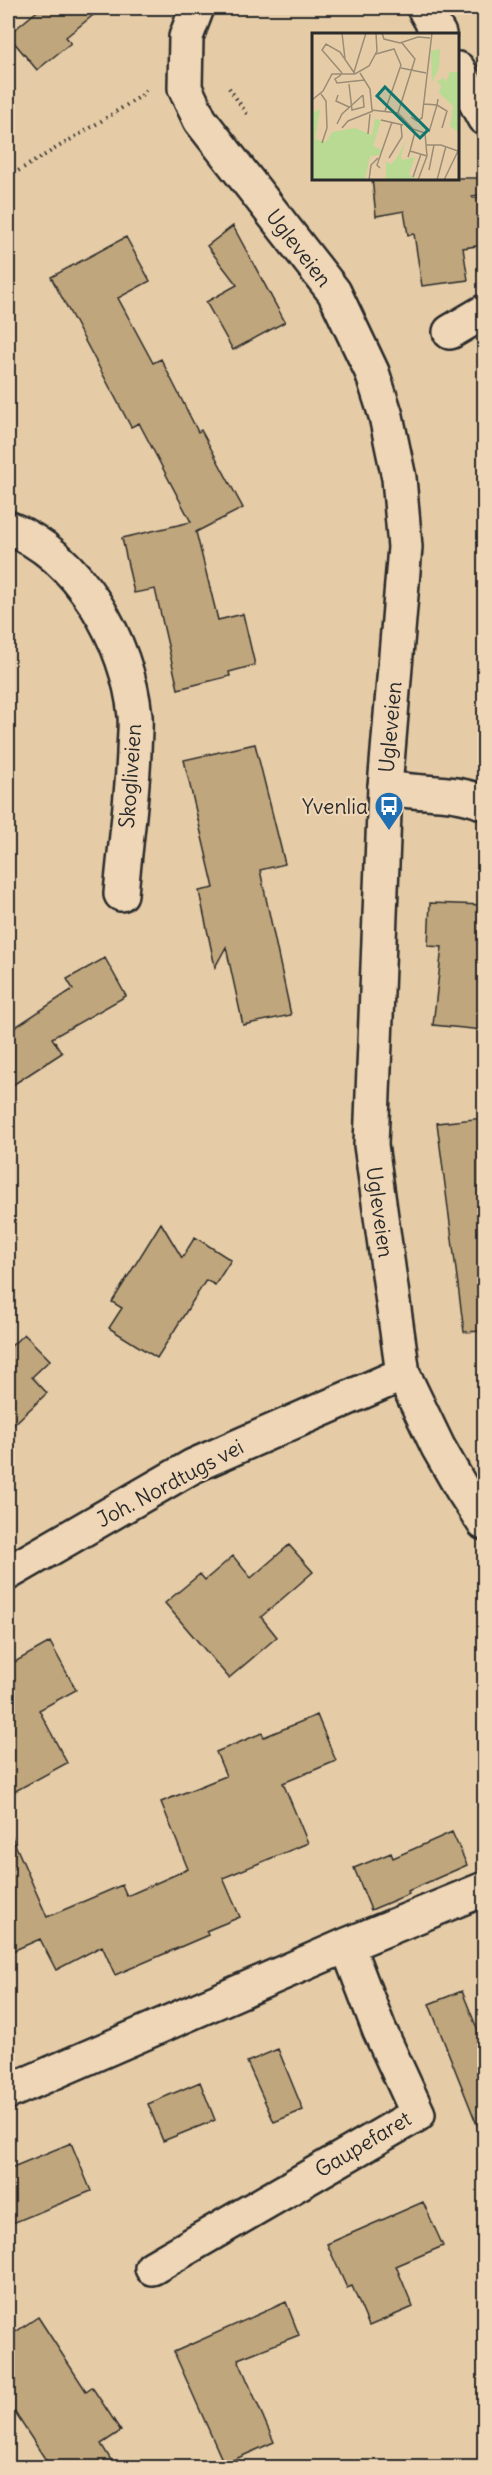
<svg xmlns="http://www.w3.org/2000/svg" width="492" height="2475" viewBox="0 0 492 2475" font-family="Delius,sans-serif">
  <rect width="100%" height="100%" fill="#e5cca7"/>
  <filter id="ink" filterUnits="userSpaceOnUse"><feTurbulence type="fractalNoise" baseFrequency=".0167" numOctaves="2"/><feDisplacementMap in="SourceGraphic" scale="12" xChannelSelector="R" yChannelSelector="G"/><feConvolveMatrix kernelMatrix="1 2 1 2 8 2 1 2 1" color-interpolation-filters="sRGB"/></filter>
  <g filter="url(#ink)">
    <path fill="#c0a67c" stroke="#2b2b2b" stroke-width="1.5" d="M41 8H102L66 37 71 43 37 70 8 35Z
      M372 178H484V194L472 196 473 198 484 197V245L463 248 468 280 422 286 414 234 408 235 404 211 376 216Z
      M233 226 285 322 233 350 206 302 237 285 207 246Z
      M126 237 150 281 118 298 153 363 161 359 198 432 201 430 243 508 196 532 218 620 243 614 255 665 229 672 230 676 178 689 155 589 134 593 122 538 191 522 139 423 131 427 51 277Z
      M255 744 285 864 260 870 291 1015 243 1025 226 947 215 967 199 891 214 888 184 760Z
      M430 903 484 905 483 1030 433 1025 442 947 428 946Z
      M105 958 126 996 52 1038 62 1053 8 1088V1032L73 989 67 979Z
      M484 1118V1331L464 1332 437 1123Z
      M161 1223 182 1258 195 1237 231 1260 215 1285 206 1280 157 1358 109 1328 122 1308 112 1302Z
      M24 1334 50 1360 32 1377 47 1393 8 1430V1349Z
      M289 1545 313 1572 261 1617 277 1637 229 1678 165 1603 200 1574 205 1580 233 1556 251 1578Z
      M50 1642 76 1690 39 1710 67 1763 8 1795V1653L13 1663Z
      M317 1715 336 1761 283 1783 308 1843 223 1878 240 1917 206 1931 208 1935 115 1975 102 1946 56 1970 40 1939 8 1953V1828L47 1917 122 1885 127 1896 188 1869 161 1802 226 1776 216 1752 262 1733 264 1737Z
      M452 1832 467 1865 408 1891 409 1894 371 1910 354 1868 391 1853 393 1858Z
      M462 1991 484 2046 483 2140 429 2004Z
      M278 2049 303 2110 274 2122 247 2062Z
      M200 2082 215 2120 163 2141 148 2104Z
      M71 2143 91 2191 8 2225V2169Z
      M423 2202 443 2246 396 2266 413 2307 369 2326 352 2286 347 2288 327 2244Z
      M286 2302 299 2335 238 2359 274 2442 224 2464 174 2352Z
      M38 2317 86 2391 92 2387 121 2431 101 2444 116 2468H51L8 2402V2337Z"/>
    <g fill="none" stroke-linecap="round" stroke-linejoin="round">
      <g stroke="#2b2b2b" stroke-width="38">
        <path id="street" d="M424 8 439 34
          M458 69 484 118
          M450 332 484 312
          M8 528C79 555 128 642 135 716 136 728 134 741 134 753 132 800 125 847 121 894
          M385 787C417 795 455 789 484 803
          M8 1573 193 1466 403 1374
          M8 2092 347 1945 484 1889
          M152 2268 418 2114 379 2029 347 1945"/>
      </g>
      <g stroke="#2b2b2b" stroke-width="38">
        <path id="secondary" d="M197 8 186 37 185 88 200 120 334 292 372 372 386 416 399 478 405 547 385 787 371 1145 403 1374 438 1447 462 1489 484 1523"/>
      </g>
      <path stroke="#2b2b2b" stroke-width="4" stroke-dasharray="1.5 4.5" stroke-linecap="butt" d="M229 88 249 117
        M8 177 90 128 141 96 148 87"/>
      <use href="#street" stroke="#eed6b6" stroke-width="33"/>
      <use href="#secondary" stroke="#eed6b6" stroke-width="33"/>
    </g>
  </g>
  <defs>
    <g id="bus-pin" transform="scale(1.5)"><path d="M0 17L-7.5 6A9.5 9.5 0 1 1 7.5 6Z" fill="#1f6fb2" stroke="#eed6b6"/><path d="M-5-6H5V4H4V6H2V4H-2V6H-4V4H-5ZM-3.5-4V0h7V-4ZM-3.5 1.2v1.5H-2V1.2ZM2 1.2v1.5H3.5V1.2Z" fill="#fff"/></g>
  </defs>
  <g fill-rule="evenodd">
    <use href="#bus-pin" x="389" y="806"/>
  </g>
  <g text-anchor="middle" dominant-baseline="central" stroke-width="4.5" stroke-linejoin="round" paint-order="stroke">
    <g font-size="21" fill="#2b2b2b" stroke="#eed6b6">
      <text transform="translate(299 248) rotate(52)">Ugleveien</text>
      <text transform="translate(390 727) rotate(-85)">Ugleveien</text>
      <text transform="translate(130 776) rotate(-86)">Skogliveien</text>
      <text transform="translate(380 1212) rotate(82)">Ugleveien</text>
      <text transform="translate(170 1483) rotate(-28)">Joh. Nordtugs vei</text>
      <text transform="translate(363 2144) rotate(-31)">Gaupefaret</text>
    </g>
    <g font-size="21" fill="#2b2b2b" stroke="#eed6b6" text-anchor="end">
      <text x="368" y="806">Yvenlia</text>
    </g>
  </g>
  <g transform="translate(312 33)">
    <rect width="147" height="147" fill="#e5cca7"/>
    <path d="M128 16 127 35 120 49 119 18ZM138 39H147V100L138 93 141 73 127 60 129 53 125 48 132 45 134 49ZM8 76 3 106 14 109 20 99 43 95 60 102 63 86 69 87 61 113 70 117 67 122 58 123 53 147H0V80ZM94 107 89 123 90 127 103 124 97 141 105 147H74V129L79 131 85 125Z" fill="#b8da93"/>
    <path fill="none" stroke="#9b8c75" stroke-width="1.5" d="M30 0 33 26M70 0 72 6 88 10 106 4 118 5M64 21 82 16 89 32 73 78M89 35 114 40M42 39 54 0M30 40 10 17 14 11 28 19 43 41M48 40 58 56 60 77 86 80 101 96 113 100 115 123 106 147M29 42 23 46 25 50 53 47M37 51 40 77 52 74 51 62M9 61 14 68 15 95 10 110M26 62 24 68 37 74M126 66 125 72 135 78 130 95M0 67 11 58 20 41H43L57 33 65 18 64 0M112 71 125 72 117 99M86 80 103 26 90 10M99 84 105 88 110 85 120 0M69 87 91 92M25 91 30 81 51 62M30 95 36 88 61 78M56 101 58 81M114 112H129L146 118 147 115M98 118 103 99M96 124 98 118 115 123M77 125 90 104 89 92M68 135 65 132 80 89M117 137 122 112M101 144 109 121M57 147 59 132 66 125M125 147 134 113M132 147 146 118"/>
    <path fill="#0f766e" fill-opacity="0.15" stroke="#0f766e" stroke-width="3" d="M73 54 116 97 108 105 65 63Z"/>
    <rect width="147" height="147" fill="none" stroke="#2b2b2b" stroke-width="3"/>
  </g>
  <rect width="492" height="2475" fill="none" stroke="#eed6b6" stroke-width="30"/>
  <rect x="15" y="15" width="462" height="2445" fill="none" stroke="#2b2b2b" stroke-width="2" filter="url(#ink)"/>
</svg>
